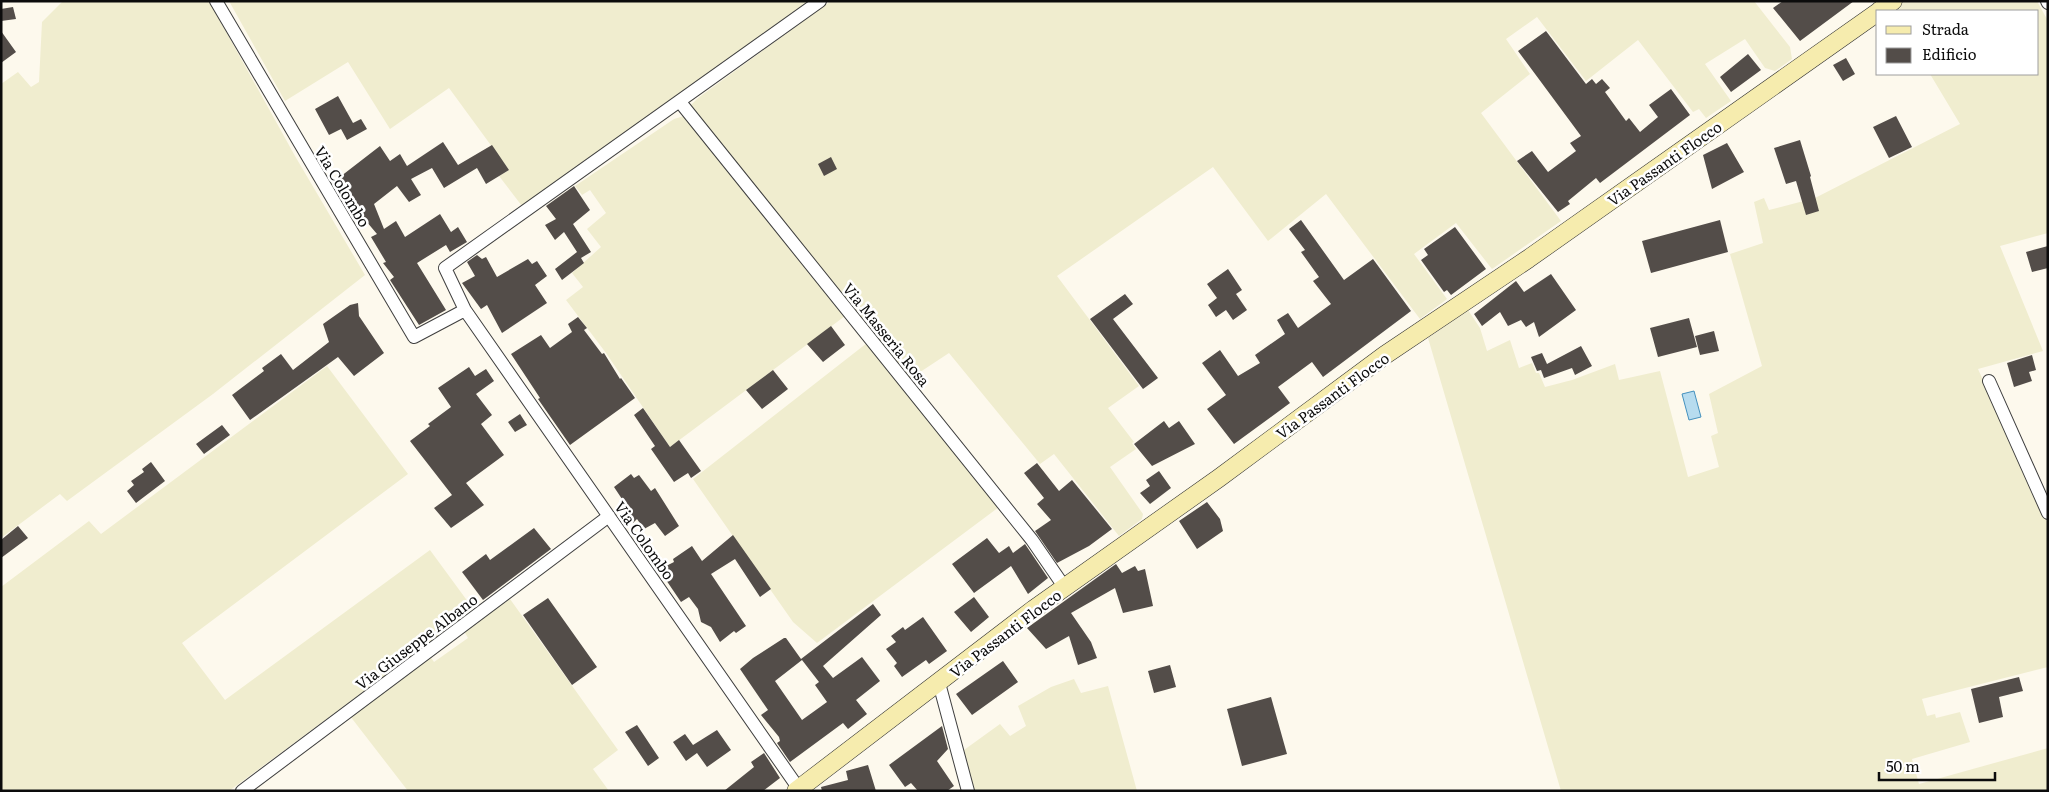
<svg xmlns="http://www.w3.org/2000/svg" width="2049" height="792" viewBox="0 0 2049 792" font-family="Literata,serif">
  <rect width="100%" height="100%" fill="#fdf9ed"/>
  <path fill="#f0edcf" d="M63 1H209L295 156 365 275 213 394 67 501 60 494 1 538V84L18 72 31 87 39 82 42 22Z
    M229 1H809L522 206 499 176 509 170 449 88 390 129 348 62 285 101Z
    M831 1H1754L1790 47 1792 59 1775 71 1765 68 1745 39 1705 64 1731 101 1706 118 1699 109 1693 112 1638 40 1586 81 1537 17 1506 39 1530 74 1481 113 1561 221 1492 269 1456 223 1414 254 1447 299 1420 319 1326 194 1268 241 1213 167 1057 276 1139 386 1108 408 1134 442 1132 443 1136 449 1110 467 1143 514 1142 519 1119 536 1054 454 1040 464 949 353 908 380 691 105 698 98Z
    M1904 1H2037L2048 21V233L2000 246 2043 351 1978 369 2048 524V667L1922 699 1927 716 1935 714 1936 718 1960 712 1970 742 1912 759 1919 784 2048 748V791H1561L1428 338 1468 310 1480 328 1487 351 1510 340 1519 368 1532 363 1536 373H1539L1545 387 1572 380 1615 364 1619 380 1660 371 1688 477 1719 467 1711 436 1718 433 1709 394 1762 366 1730 254 1763 243 1754 202 1764 198 1769 210 1815 198 1960 124 1930 74H2038V11H1892Z
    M684 116 845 316 670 447 606 353 566 300 583 287 572 273 601 247 587 229 606 213 590 190 582 195 575 186 674 119Z
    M867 343 999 507 817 643 793 622 693 479Z
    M327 366 408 474 182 643 225 700 430 550 474 610 229 791H1V587L89 521 101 534Z
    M510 599 618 750 593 769 609 791H408L350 716 429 655 434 662 468 638 464 631Z
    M1074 679 1081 693 1108 686 1137 791H974L964 750 1000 724 1010 736 1026 726 1018 706 1051 687Z"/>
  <path fill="#b7dcef" stroke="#4591be" d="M1694 391 1701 417 1689 420 1682 394Z"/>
  <path fill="#534d49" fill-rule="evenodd" d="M1783 1H1854L1800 41 1773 8Z
    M13 7 16 19 1 21V9Z
    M1 31 16 52 1 63Z
    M1546 31 1586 84 1592 79 1596 84 1602 79 1610 88 1605 92 1626 121 1629 118 1640 132 1658 117 1649 105 1671 89 1690 115 1600 183 1596 178 1568 201 1570 204 1558 212 1517 161 1532 151 1548 172 1576 151 1570 143 1581 136 1518 51Z
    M1748 54 1761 70 1731 92 1720 77Z
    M1846 58 1855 74 1843 81 1833 65Z
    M338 96 353 123 361 119 367 129 347 140 341 129 329 135 315 109Z
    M1896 116 1912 147 1889 158 1873 127Z
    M1800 140 1811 176 1810 177 1819 211 1806 215 1796 181 1786 184 1774 148Z
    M443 142 458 165 492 145 509 170 486 184 477 168 444 188 432 168 411 179 421 195 409 202 397 186 374 204 384 229 396 221 405 237 440 214 451 232 458 227 467 242 450 252 446 245 417 263 446 310 419 325 390 280 394 277 383 263 386 262 371 237 377 234 355 208 350 210 336 180 380 146 390 161 400 154 407 166Z
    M1727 143 1744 172 1712 189 1703 155Z
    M831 157 837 169 824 176 818 164Z
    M574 186 590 210 573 224 591 252 581 258 584 263 562 280 555 269 577 252 564 232 555 240 545 225 556 219 546 206Z
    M1301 220 1344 280 1373 259 1411 311 1323 377 1312 362 1278 387 1290 403 1234 444 1207 409 1226 395 1202 363 1220 350 1238 376 1260 363 1255 355 1285 334 1277 320 1288 313 1298 328 1331 304 1313 281 1319 277 1301 252 1305 250 1289 229Z
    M1720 220 1728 252 1651 273 1642 241Z
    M1455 227 1486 269 1451 295 1447 290 1444 292 1421 260 1428 255 1424 249Z
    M2048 246V268L2032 272 2026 252Z
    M477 255 482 259 486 257 497 277 528 259 532 264 537 261 547 276 535 285 547 303 502 333 487 305 481 309 462 283 475 276 467 262Z
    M1228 269 1242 290 1236 294 1247 310 1233 320 1226 310 1216 317 1208 305 1217 298 1207 284Z
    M1551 274 1576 310 1539 337 1534 322 1526 327 1521 320 1508 326 1500 312 1482 326 1474 314 1516 281 1524 292Z
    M1125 294 1133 304 1113 319 1158 378 1143 389 1090 319Z
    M358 303 359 316 384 353 354 376 338 357 250 420 232 395 264 371 262 368 281 354 293 370 329 342 323 324 350 305Z
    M578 317 587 328 584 330 602 354 604 353 620 379 621 378 635 398 570 445 538 399 540 398 511 354 541 335 550 348 572 332 568 324Z
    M1689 318 1697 347 1658 357 1650 328Z
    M831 326 845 345 823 362 807 344Z
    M1714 331 1719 351 1700 355 1695 336Z
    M1581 346 1592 366 1575 375 1572 368 1544 378 1541 370 1537 371 1531 357 1542 353 1547 364Z
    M2032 355 2036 370 2029 372 2032 381 2014 387 2007 363Z
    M469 367 475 376 486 369 494 381 476 394 492 415 481 424 504 455 466 483 484 505 451 528 434 508 452 495 410 441 430 426 428 424 451 407 438 388Z
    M773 370 788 389 762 409 746 390Z
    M643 408 670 447 679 440 701 471 691 478 688 473 674 482 651 449 655 446 634 415Z
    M520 414 527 425 515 432 508 422Z
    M1164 421 1169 428 1179 421 1195 444 1152 466 1134 444Z
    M222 425 230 435 204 454 196 444Z
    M151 462 165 481 136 503 127 491 134 485 131 481 144 472 142 469Z
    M1037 463 1059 491 1072 480 1112 529 1089 546 1057 563 1035 531 1051 520 1037 504 1044 498 1024 473Z
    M1159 471 1171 488 1150 504 1140 493 1150 486 1146 480Z
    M631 474 634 478 639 475 651 491 655 488 679 526 665 536 655 523 644 529 637 519 633 523 625 510 628 508 614 487Z
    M1207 502 1220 519 1223 531 1197 549 1179 521Z
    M18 526 28 538 1 558V540Z
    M534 528 551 549 483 600 462 572 486 554 490 560Z
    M733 535 771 589 760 597 735 559 711 574 746 626 736 633 734 631 720 642 711 627 701 622 698 609 689 597 681 602 662 574 666 570 664 567 674 562 673 559 692 546 702 561Z
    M987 538 999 553 1009 546 1013 553 1025 544 1048 578 1028 594 1011 566 974 593 952 564Z
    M1116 564 1122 573 1135 566 1138 571 1145 569 1153 606 1123 613 1115 588 1071 613 1091 642 1097 658 1078 665 1069 636 1046 649 1027 628Z
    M974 597 989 617 971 632 954 612Z
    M548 598 597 667 572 685 523 615Z
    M873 604 881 615 823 666 833 678 862 657 880 681 856 700 867 714 848 729 843 723 790 762 777 743 780 741 779 737 761 715 768 710 740 669 753 658 784 638H786L801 659ZM802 660 819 682 815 685 827 702 802 720 775 681Z
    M923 617 947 651 929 664 926 660 902 677 894 666 897 663 886 649 896 642 891 636 903 627 905 630Z
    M1003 661 1018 682 972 715 956 694Z
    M1170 665 1176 687 1154 693 1148 671Z
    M2019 677 2023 691 1999 697 2003 717 1979 723 1971 689Z
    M1271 697 1287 754 1242 766 1227 709Z
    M637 725 659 758 648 766 625 732Z
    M942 726 948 749 937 761 954 786 947 791H918L911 783 905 787 889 765Z
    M717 730 731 750 707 767 697 753 686 761 673 742 685 734 693 745Z
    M764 753 780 778 763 791H724L754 767 751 762Z
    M868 765 876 791H822L821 787 848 780 846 771Z"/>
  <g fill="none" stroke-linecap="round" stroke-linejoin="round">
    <g stroke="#3f3f3f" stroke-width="14">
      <path id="minor" d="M216 1 414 337 465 310 799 789
        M2047 1 2048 3
        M680 102 1032 540 1065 588
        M465 310 445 268 820 1
        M1989 381 2048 513
        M939 683 968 791
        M242 791 609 516"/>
    </g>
    <g stroke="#2e2e2e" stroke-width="19">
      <path id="secondary" d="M1879 11 1893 1
        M796 791 1034 609 1219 478 1385 355 1528 259 1878 12"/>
    </g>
    <use href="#minor" stroke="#fff" stroke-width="12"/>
    <use href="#secondary" stroke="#f6ecae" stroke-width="18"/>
  </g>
  <g text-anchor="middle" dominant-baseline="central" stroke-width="5" stroke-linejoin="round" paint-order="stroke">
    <g font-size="15" fill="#0c0c0c" stroke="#fff">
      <text transform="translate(1664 163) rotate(-35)">Via Passanti Flocco</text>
      <text transform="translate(343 186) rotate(59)">Via Colombo</text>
      <text transform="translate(887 334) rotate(51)">Via Masseria Rosa</text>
      <text transform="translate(1332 395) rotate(-36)">Via Passanti Flocco</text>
      <text transform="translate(645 540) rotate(55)">Via Colombo</text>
      <text transform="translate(1005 633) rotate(-37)">Via Passanti Flocco</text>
      <text transform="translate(416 641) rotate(-37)">Via Giuseppe Albano</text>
    </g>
  </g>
  <rect width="2049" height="792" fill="none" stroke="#0c0c0c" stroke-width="5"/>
  <rect x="1876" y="10" width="162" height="65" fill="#ffffff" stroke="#9e9e9e"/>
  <rect x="1886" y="26" width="25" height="8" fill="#f6ecae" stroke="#9e9e9e"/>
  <text x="1922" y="35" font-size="15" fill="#0c0c0c">Strada</text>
  <rect x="1886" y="48" width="25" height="15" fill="#534d49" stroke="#9e9e9e"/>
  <text x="1922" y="60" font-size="15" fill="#0c0c0c">Edificio</text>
  <path d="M1879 772v8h116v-8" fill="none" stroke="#0c0c0c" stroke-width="2.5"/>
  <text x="1886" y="772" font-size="15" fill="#0c0c0c" stroke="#ffffff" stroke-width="4" paint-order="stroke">50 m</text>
</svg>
